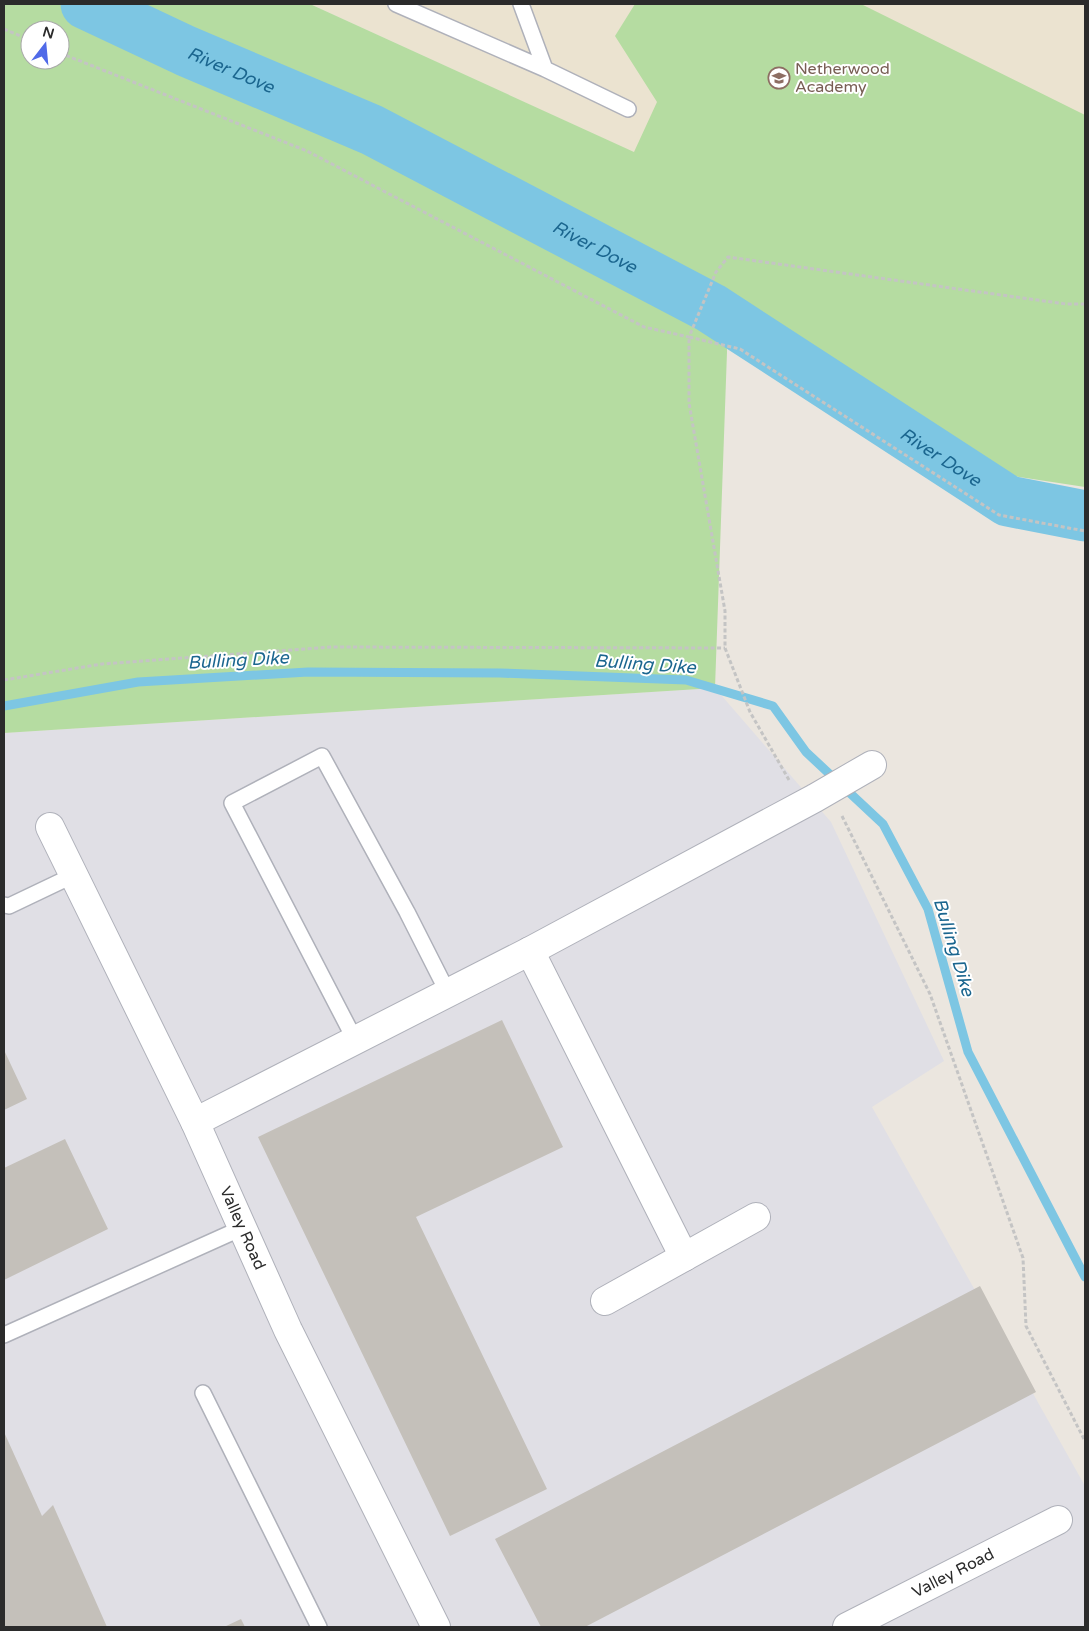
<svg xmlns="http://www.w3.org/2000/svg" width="1089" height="1631" viewBox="0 0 1089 1631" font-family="'Varela Round',sans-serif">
  <rect width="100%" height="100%" fill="#ebe6df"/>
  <path fill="#e0dfe5" d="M715 688 831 822 944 1061 872 1107 1085 1486V1627H4V733Z"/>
  <path fill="#ebe3d0" d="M310 4H1085V293L668 168Z"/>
  <path fill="#b5dca1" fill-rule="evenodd" d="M4 4H310L634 152 657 102 615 36 635 4H861L1085 115V487L1000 474 726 292 727 352 715 688 4 733ZM30 30H60V60H30Z"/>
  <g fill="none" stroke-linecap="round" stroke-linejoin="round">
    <path stroke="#7dc6e3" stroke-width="9" d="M4 706 138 682 308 672 500 673 686 680 773 706 806 752 883 824 928 909 968 1052 1085 1277"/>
    <path stroke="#7dc6e3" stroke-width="51" id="s1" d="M86 4 186 51 372 130 711 308 1008 501 1085 516"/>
  </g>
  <path fill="#c4c0ba" d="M502 1020 563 1147 416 1217 547 1489 450 1536 258 1137Z
    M4 1050 27 1099 4 1110Z
    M65 1139 108 1229 4 1280V1168Z
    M980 1286 1036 1392 585 1627H541L495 1539Z
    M4 1432 42 1516 53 1505 107 1627H4Z
    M241 1619 245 1627H224Z"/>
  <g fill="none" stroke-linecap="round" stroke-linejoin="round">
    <g stroke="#afb1ba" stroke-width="18">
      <path id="service" d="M396 4 545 69 521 4
        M545 69 628 109
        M4 905 9 906 74 875
        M355 1040 232 803 322 756 407 912 448 993
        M4 1335 242 1228
        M203 1393 319 1627"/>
    </g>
    <g stroke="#afb1ba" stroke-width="30">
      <g id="minor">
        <path id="s2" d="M50 827 195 1122 288 1330 436 1627"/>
        <path d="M530 951 684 1257"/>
        <path d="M195 1122 530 951 815 798 872 765"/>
        <path d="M605 1301 756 1217"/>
        <path id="s3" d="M847 1627 1058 1520"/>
      </g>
    </g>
    <path stroke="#c4c4c4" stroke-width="3" stroke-dasharray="4 2.5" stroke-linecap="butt" d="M4 29 30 40
      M60 53 307 151 644 327 689 337 716 272 728 257 1066 304H1085
      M4 680 102 664 331 647 725 648
      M789 780 750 712 725 648V611L689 403V337L740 349 999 515 1085 531
      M842 816 930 994 1023 1258 1026 1326 1085 1441"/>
    <use href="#service" stroke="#fff" stroke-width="15"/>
    <use href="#minor" stroke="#fff" stroke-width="28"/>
  </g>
  <defs>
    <g id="school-ring" transform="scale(1.125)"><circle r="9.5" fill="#fff" stroke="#8d6e63" stroke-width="1.5"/><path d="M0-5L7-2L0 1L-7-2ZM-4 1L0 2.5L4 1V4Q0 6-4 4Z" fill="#8d6e63"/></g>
  </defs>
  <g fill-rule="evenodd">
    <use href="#school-ring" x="779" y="78"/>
  </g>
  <g text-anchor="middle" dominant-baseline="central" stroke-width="4" stroke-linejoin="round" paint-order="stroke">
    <g font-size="16" fill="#785e54" stroke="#fff" text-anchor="start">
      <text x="795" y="69">Netherwood<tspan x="795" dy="18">Academy</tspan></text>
    </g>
    <g font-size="16" fill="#2b2b2b" stroke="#fff">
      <text stroke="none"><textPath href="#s2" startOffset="445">Valley Road</textPath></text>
      <text stroke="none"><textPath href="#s3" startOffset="119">Valley Road</textPath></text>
    </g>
    <g font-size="18" font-style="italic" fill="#1b668f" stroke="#fff">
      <text stroke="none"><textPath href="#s1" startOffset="159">River Dove</textPath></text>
      <text stroke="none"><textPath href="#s1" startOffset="564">River Dove</textPath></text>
      <text stroke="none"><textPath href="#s1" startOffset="969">River Dove</textPath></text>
      <text transform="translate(238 660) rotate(-3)">Bulling Dike</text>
      <text transform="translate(645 664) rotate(4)">Bulling Dike</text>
      <text transform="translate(954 947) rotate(73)">Bulling Dike</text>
    </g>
  </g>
  <rect width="1089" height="1631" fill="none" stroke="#2b2b2b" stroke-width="10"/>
  <g transform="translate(45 45) rotate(16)"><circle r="24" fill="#ffffff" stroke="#aaaaaa"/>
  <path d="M0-4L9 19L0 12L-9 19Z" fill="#506ae8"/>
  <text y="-8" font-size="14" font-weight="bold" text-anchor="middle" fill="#2b2b2b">N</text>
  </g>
</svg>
